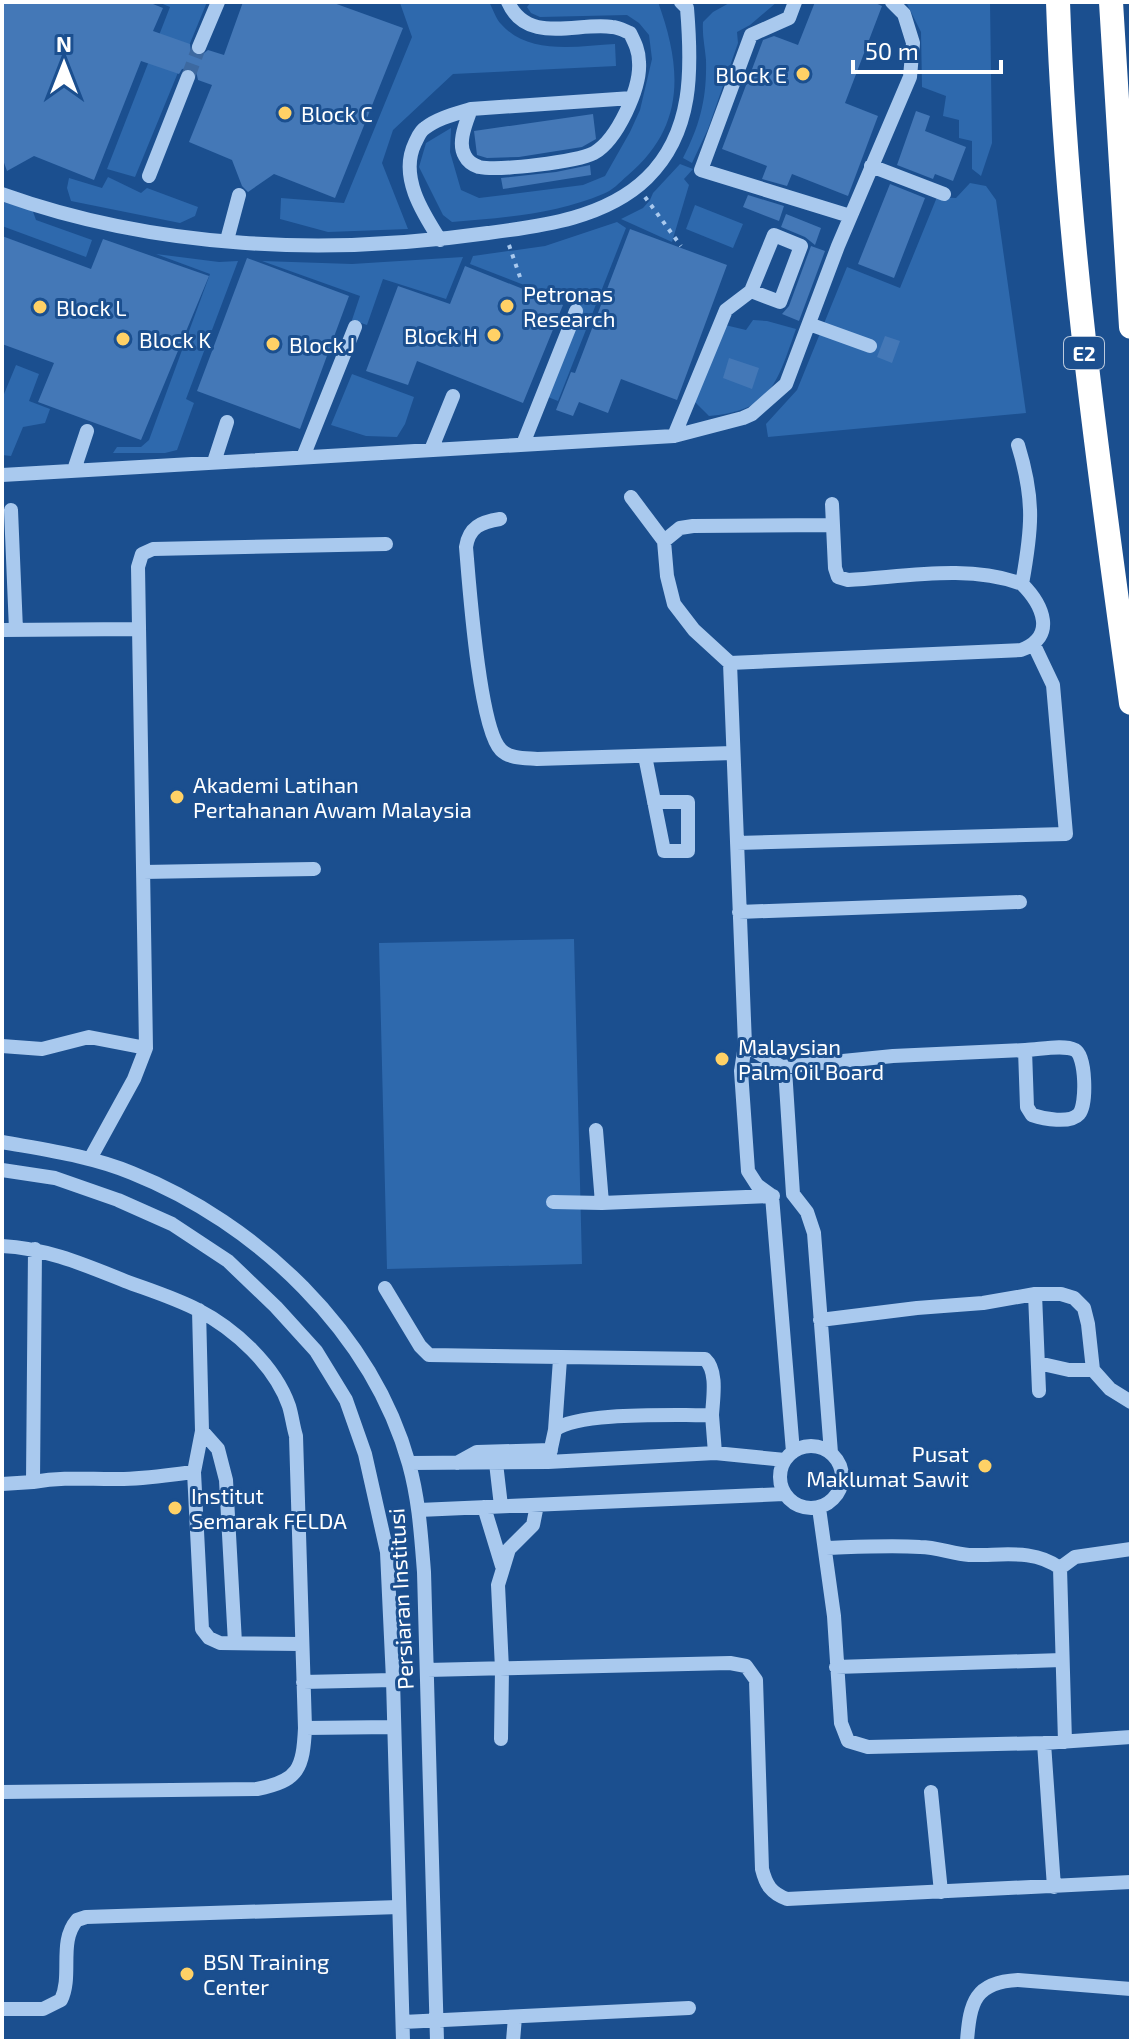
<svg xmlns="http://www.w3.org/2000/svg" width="1133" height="2043" viewBox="0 0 1133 2043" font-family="'Exo 2',sans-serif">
  <rect width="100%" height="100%" fill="#1b4f8f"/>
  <path fill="#2e69ad" d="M158 2H207L135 177 107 169 170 7Z
    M402 2H489C493 9 496 19 501 24 529 56 578 46 615 44L616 66 453 74 393 130 382 163 408 229 328 232 280 219 281 198 344 203 412 37 400 3Z
    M531 2H658C682 68 686 127 627 176 620 182 612 191 603 194 556 214 502 218 452 222L443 215 419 167 426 143 451 128 450 152 461 190 479 198 583 185 605 176 630 132 640 110 652 59 649 35 639 23 627 15 540 17 531 13 527 7Z
    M731 2H777L750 25 737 32 738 43 708 129 692 163 683 158C700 125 707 98 706 60 705 47 702 35 703 22L713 12Z
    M906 2H990L992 143 981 176 972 169V141L959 138V120L943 116 946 96 922 87 921 32Z
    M680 164 693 169 684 179 689 185 672 242 621 219 643 208 650 200 653 193Z
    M108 177 141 193 147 188 198 207 195 216 180 223 71 201 67 188 69 178 102 188Z
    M970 183 986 186 996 200 1026 413 768 437 766 424 797 390 847 267 900 288 937 197 956 198Z
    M2 202 32 209 36 220 92 240 86 257 2 226Z
    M695 205 743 224 733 248 686 229Z
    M617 222 626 228 558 401 538 393 573 304 470 264 473 256 545 246Z
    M156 254 219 262 238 261 186 399 194 403 177 450 165 453H113L117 447H141L149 440 210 274Z
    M463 257 446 299 383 279 367 325 352 320 360 296 262 261 352 264Z
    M753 320 767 321 796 329C777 382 772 411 709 416L695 402 725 325 746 330Z
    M16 365 39 374 29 401 50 409 45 423 23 427 11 456 2 455V399Z
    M352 374 414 397 405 424 397 437 366 436 331 425Z
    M574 939 582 1264 387 1269 379 943Z"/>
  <path fill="#4478b7" d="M2 2H148L163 8 153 31 190 44 191 52 199 57 208 50 224 55 243 2H331L403 28 335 198 274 174 248 192 242 186 232 160 189 142 212 85 198 80 196 71 191 68 182 69 179 74 141 61 94 180 34 156 7 171 2 157Z
    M815 2H873L882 6 845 103 878 116 848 196 792 174 787 186 762 179 767 166 722 149 763 40 774 36 798 45Z
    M916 111 930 116 925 131 966 147 953 181 935 174 933 179 897 165Z
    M593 114 596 139 582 147 519 157 487 158 477 155 474 131Z
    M590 165 591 175 503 189 501 178 556 172Z
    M890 184 925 198 894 278 858 264Z
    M748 195 784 206 779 221 743 207Z
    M786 214 821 228 815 245 805 237 781 227Z
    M630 229 727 265 677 400 621 379 608 413 579 402 573 416 556 410 571 372 575 373Z
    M2 236 91 269 103 239 209 276 141 440 38 402 54 363 2 344Z
    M811 246 825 251 799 321 782 314 789 306Z
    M247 258 349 296 300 429 197 391Z
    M465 266 563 305 523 403 417 361 408 385 366 371 398 286 450 304Z
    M885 336 900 341 892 363 877 357Z
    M729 358 759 368 752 389 723 378Z"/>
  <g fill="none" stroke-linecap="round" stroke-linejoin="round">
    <path stroke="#3d69a0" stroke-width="14" stroke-dasharray="14 7" stroke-linecap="butt" d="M188 77 199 47"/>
    <path stroke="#a9c9ee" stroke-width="4" stroke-dasharray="4 6" stroke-linecap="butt" d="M645 197 681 246
      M509 245 521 280"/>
    <path stroke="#a9c9ee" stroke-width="14" d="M795 2 789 18 751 35 701 170 850 216
      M199 47 218 2
      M471 109C466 123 457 143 465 156 468 162 473 165 479 167 499 171 576 162 594 153 617 140 641 88 639 62 639 51 635 43 630 33 625 31 618 27 612 27 577 22 527 45 508 2
      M871 166 944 194
      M149 176 188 77
      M2 194C156 249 327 256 488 233 542 226 606 218 647 178 694 132 692 68 687 8L681 2
      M227 240 239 195
      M440 240C422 212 399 176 415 143 418 137 420 131 425 128 438 118 455 114 471 109L632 98
      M809 324 870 346
      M674 436 726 310 751 291 774 235 801 246 780 302 751 291
      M523 444 576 311
      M431 450 453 396
      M303 457 355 327
      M214 462 227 422
      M74 470 87 431
      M2 475 674 436 743 418 752 414 786 384 838 246 910 77 913 43 904 14 892 2
      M631 497 664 541 667 576 674 604 694 630 730 663 1021 650C1057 637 1043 605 1022 584 1032 529 1035 500 1018 445
      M832 504 835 568 838 577 848 580C904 577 968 564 1022 584
      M11 510 16 630
      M500 519C481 522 469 527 466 547 469 582 479 728 501 750 510 759 526 758 537 759L733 753
      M664 541 680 528 693 526 832 525
      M2 630 138 629
      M730 663 745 1045 741 1071 748 1171 757 1185 772 1196 793 1452
      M645 756 664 851H688V802H654
      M737 843 1066 834 1053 685 1034 645
      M143 872 314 869
      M739 912 1020 902
      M745 1045 785 1069 793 1194 807 1212 814 1233 831 1453
      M2 1046 42 1049 89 1037 146 1048
      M741 1071 893 1056 1025 1050 1027 1107 1032 1115C1044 1119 1070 1124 1079 1114 1087 1104 1086 1056 1075 1050 1063 1044 1038 1050 1025 1050
      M596 1130 602 1203
      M2 1142C46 1150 91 1156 132 1173 257 1223 372 1332 409 1464 419 1500 421 1535 424 1572L437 2041
      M90 1159 134 1079 146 1048 138 567 142 554 153 549 386 544
      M2 1170 55 1178 118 1200 172 1224 228 1261 276 1307 316 1351 346 1400 365 1454 387 1552 393 1680 403 2041
      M553 1202 602 1203 773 1196
      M2 1246C46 1248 85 1265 125 1281 149 1290 175 1298 198 1310 235 1329 275 1366 289 1406 292 1416 293 1426 296 1436L305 1728C303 1768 299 1781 257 1789L2 1792
      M385 1288 420 1346 429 1355 705 1359C718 1371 713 1398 712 1415
      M1035 1294 1039 1391
      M199 1310 202 1431 194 1472 202 1629 209 1638 220 1643 301 1644
      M820 1320 917 1308 983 1303 1035 1294H1061L1074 1298 1084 1308 1088 1324 1093 1370 1110 1389 1131 1402
      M1038 1363 1069 1370H1093
      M555 1430C578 1411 679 1416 712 1415L715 1453
      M202 1431 218 1449 226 1480 235 1643
      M780 1477a31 31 0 1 1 62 0a31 31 0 1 1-62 0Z
      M548 1462 555 1430 560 1359
      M409 1463 548 1462 715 1453 785 1460
      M457 1463 477 1452 551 1450
      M496 1463 501 1506
      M33 1482C64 1477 83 1479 113 1479 141 1480 167 1475 194 1472
      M2 1484 33 1482 35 1249
      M484 1507 502 1566
      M819 1508 834 1616 841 1723 848 1741 868 1747 1044 1743 1131 1737
      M419 1510 784 1494
      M826 1548C857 1547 889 1545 920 1547 937 1547 953 1554 969 1555 1001 1556 1033 1548 1060 1568
      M1060 1568 1065 1742
      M1060 1568 1075 1557 1131 1549
      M836 1667 1062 1660
      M427 1670 730 1663 746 1666 756 1680 762 1869C766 1885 771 1893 787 1899L1131 1882
      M303 1682 393 1680
      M305 1728 394 1727
      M501 1739 502 1669 498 1585 509 1549 533 1525 537 1505
      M1044 1743 1054 1887
      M931 1792 941 1892
      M2 2009H43L61 2000C73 1975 58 1942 77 1920L86 1917 399 1907
      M403 2022 689 2008
      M513 2041 515 2017
      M967 2041C970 2002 975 1982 1018 1980L1131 1989"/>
    <path stroke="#fff" stroke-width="24" d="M1058 2C1066 237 1099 470 1131 703
      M1111 2 1131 327"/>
  </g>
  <g fill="#ffd166" stroke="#1b4f8f" stroke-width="3">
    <circle cx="803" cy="74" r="8"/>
    <circle cx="285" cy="113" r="8"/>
    <circle cx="507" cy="306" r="8"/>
    <circle cx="40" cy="307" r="8"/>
    <circle cx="494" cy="335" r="8"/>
    <circle cx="123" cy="339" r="8"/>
    <circle cx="273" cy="344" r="8"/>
    <circle cx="177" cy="797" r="8"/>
    <circle cx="722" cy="1059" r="8"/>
    <circle cx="985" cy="1466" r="8"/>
    <circle cx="175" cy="1508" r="8"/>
    <circle cx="187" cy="1974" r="8"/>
  </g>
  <g text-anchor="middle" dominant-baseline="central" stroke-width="6" stroke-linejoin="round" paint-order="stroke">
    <rect fill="#1b4f8f" stroke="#bbcadd" stroke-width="2" x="1064" y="337" width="40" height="32" rx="6"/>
    <g font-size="20" font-weight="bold" fill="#fff">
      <text x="1084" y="353">E2</text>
    </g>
    <g font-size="22" fill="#fff" stroke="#1b4f8f" text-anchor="start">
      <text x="787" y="74" text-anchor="end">Block E</text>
      <text x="301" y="113">Block C</text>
      <text x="523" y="293">Petronas<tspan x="523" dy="25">Research</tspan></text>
      <text x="56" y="307">Block L</text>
      <text x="478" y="335" text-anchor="end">Block H</text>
      <text x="139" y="339">Block K</text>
      <text x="289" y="344">Block J</text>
      <text x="193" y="784">Akademi Latihan<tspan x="193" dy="25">Pertahanan Awam Malaysia</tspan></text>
      <text x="738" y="1046">Malaysian<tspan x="738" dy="25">Palm Oil Board</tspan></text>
      <text x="969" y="1453" text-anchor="end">Pusat<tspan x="969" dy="25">Maklumat Sawit</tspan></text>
      <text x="191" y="1495">Institut<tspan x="191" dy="25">Semarak FELDA</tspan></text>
      <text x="203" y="1961">BSN Training<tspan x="203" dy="25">Center</tspan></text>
    </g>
    <g font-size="22" fill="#fff" stroke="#1b4f8f">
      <text transform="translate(400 1599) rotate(-93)">Persiaran Institusi</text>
    </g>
  </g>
  <rect width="1133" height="2043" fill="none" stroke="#ffffff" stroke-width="8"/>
  <g transform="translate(64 64)" stroke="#1b4f8f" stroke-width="6" paint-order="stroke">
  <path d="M0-6L14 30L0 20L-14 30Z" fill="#ffffff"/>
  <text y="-12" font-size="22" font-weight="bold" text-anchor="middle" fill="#ffffff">N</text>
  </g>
  <path d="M853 60v12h148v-12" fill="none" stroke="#ffffff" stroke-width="4"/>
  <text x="865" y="60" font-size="24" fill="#ffffff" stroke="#1b4f8f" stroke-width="6" paint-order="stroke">50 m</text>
</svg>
